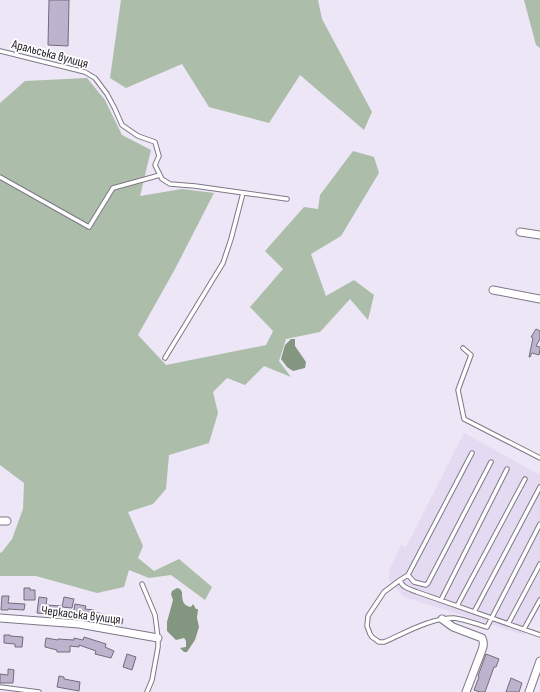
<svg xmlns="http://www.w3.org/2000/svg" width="540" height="692" viewBox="0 0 540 692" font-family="'Sofia Sans Condensed',sans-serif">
  <rect width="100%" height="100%" fill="#ece6f6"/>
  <path fill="#e4dbf2" d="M464 433 540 475V603L524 635 404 597 389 580V571L401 545 406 547Z"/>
  <path fill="#acbdaa" d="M121 0H318L322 19 372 112 364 130 300 75 269 123 209 107 182 64 126 88 110 78Z
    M524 0H540V48L536 45Z
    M87 78 105 100 122 135 151 150 140 196 182 189 214 193 175 269 138 335 166 365 266 345 273 331 250 307 283 269 265 251 304 207 318 209 320 195 353 151 374 157 379 173 341 236 311 254 326 296 354 280 374 295 368 320 350 299 320 332 286 339 279 361 291 377 264 366 245 385 227 378 213 392 218 413 209 443 169 455 166 489 153 504 128 512 143 546 138 558 154 571 179 559 212 587 205 600 171 575 149 578 129 570 124 587 97 593 36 576H0V553L2 552 12 539 23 509 24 483 0 465V103L25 81Z"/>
  <path fill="#839780" d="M291 339H295V346L306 362 305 368 293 371 287 367 281 359 285 345Z
    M177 588 180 589 182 592C182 598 182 606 191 607L193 604 196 609H198L197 618 199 627 195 640 187 652H184L180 648 186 647V641L184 638 176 640 167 631V622L173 600 171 594 172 591Z"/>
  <path fill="#beb3cf" stroke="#726d7b" d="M49 0H69L68 46 48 45Z
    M536 329 540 331V339L536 346 540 347V349L539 355 532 353 530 357H529L533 338 531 337Z
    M24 588H30V590H35V600H24Z
    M2 596H9L8 603 25 604 24 610 8 609V610H1Z
    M39 597 47 598 46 605 61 606 60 615 37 613Z
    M64 597 74 599 72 608 62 607Z
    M75 604 86 606 85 609 94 610V612L123 619 122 624 102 620 73 615Z
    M4 635H10V636L23 637 22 647H15V644L4 643Z
    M84 637 106 644 105 647 114 651 111 658 95 654 96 651 79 645V647L70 646V652H57V650L45 647V645L46 638 58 640V639L74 640V638L83 640Z
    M127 654 136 657 132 670 123 667Z
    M486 654 499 659 496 667H494L485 692H480L474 690 479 677 478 676Z
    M8 669 14 670 13 683H0V674L8 675Z
    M59 676 64 677V679L80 682 79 691 57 687Z
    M511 678 522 683 519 692H506Z"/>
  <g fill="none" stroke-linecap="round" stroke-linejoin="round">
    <g stroke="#7d7886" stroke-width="5.5">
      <path id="lane" d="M0 51 85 72 95 78 107 94 115 109 122 125 138 136 155 142 159 156 155 165 162 179 170 184 195 186 287 199
        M0 177 89 227 113 188 160 175
        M463 348 471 355 458 390 464 419 540 458
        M165 358 223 263 231 239 243 193
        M472 453 408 575 400 580C402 588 410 589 417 592L540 635
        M408 575 414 582 426 585 428 583 491 462
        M400 580 384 592 368 616 367 626 370 634 372 637 379 642H384C405 633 430 618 454 618 463 619 477 624 487 627L540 524
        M142 584 155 615 158 638V647L152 680 147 692
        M441 600 507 469
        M457 606 525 479
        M474 612 540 487
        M508 624 540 564
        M524 629 540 600
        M0 687 39 692"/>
    </g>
    <g stroke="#7d7886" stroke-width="9">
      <path id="street" d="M520 232 540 235
        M493 290 540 299
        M0 521H7
        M0 618 79 624 158 638
        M442 619 453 627 482 638C484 642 484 645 482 650L466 692
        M529 692 540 661"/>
    </g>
    <use href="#lane" stroke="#fff" stroke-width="3.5"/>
    <use href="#street" stroke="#fff" stroke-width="7"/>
  </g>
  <g text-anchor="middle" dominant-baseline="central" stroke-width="3.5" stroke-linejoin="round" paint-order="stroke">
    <g font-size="13" fill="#1e1c22" stroke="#fff">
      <text transform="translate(50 54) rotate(15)">Аральська вулиця</text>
      <text transform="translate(81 615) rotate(7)">Черкаська вулиця</text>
    </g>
  </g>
</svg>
